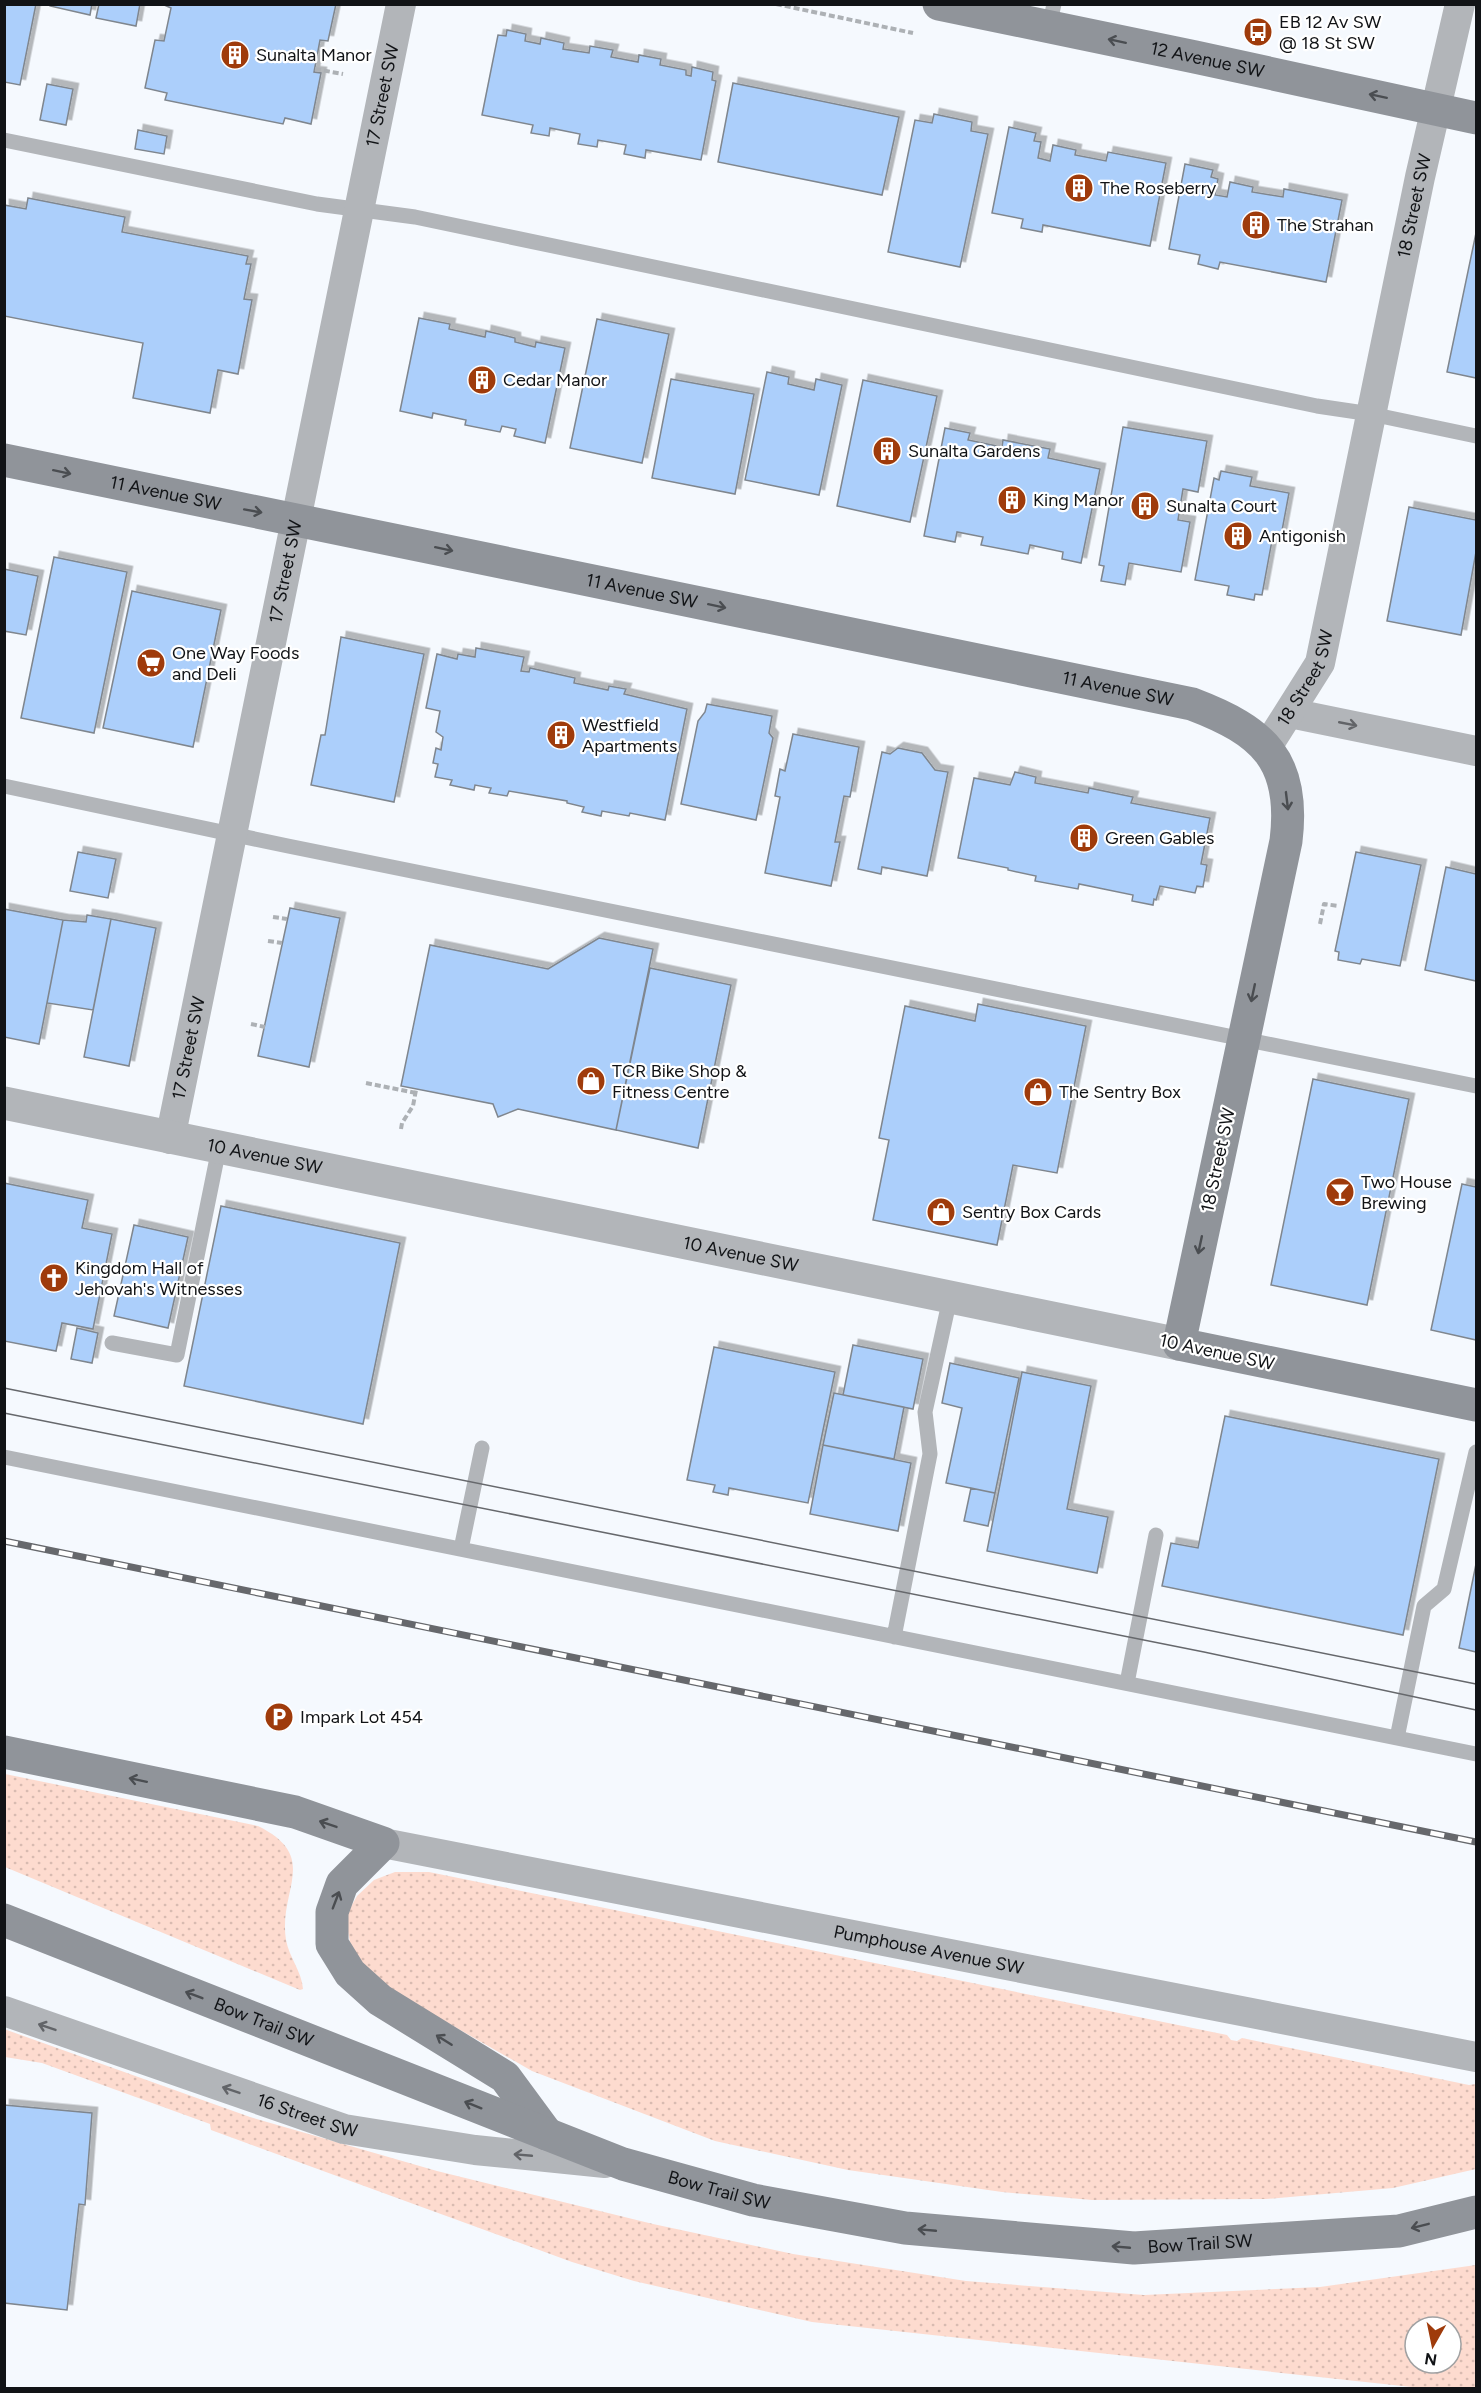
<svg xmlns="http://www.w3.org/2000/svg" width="1481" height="2393" viewBox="0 0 1481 2393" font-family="Figtree,sans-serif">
  <defs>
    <pattern id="grass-dots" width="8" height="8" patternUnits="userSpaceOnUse" patternTransform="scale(1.5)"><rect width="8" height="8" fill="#fddbcf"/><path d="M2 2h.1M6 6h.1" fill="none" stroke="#d8bbb1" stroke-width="1.8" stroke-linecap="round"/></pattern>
    <filter id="shadow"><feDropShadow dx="5.5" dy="-5.5" stdDeviation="0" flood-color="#0004"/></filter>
  </defs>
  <rect width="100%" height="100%" fill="#f5f9fe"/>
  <path fill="url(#grass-dots)" fill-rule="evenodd" d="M5 1774 258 1826C321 1857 278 1890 286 1940 289 1957 302 1972 303 1989L300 1990 5 1867Z
    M395 1872H429L1227 2035 1231 2040 1237 2041 1242 2038 1469 2085 1476 2084V2169L1393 2188 1266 2199 1092 2200 1002 2192 848 2170 715 2141 532 2071 399 1995 362 1964 352 1952 348 1932V1912L357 1896 374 1880Z
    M4 2029 250 2117 437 2171 653 2224 793 2254 966 2281 1144 2295 1320 2287 1476 2265V2388H1421L812 2322 634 2281 572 2262 211 2130 210 2124 42 2063 5 2057ZM1415 2327H1451V2363H1415Z"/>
  <path fill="#accffb" stroke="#7f868e" stroke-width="1.5" filter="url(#shadow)" d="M4 4H36L20 85 4 82Z
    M50 4H92L90 15 50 6Z
    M99 4H140L136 26 96 18Z
    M162 4H336L328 41 320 40 314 72 321 73 311 124 285 118 283 124 165 100 167 93 145 88 155 40 164 41 171 8Z
    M507 30 526 34 525 41 540 44 541 38 564 43 563 49 589 53 590 46 613 50 611 57 638 62 639 55 661 59 660 65 686 70V75L691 76 692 67 713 72 712 80 716 81 701 160 646 150 645 158 624 154 626 145 598 140 597 147 578 144 580 134 550 128 549 136 531 133 533 125 482 115 498 35 506 36Z
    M733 83 899 117 882 195 718 162Z
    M47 84 73 89 66 125 40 120Z
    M934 114 972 122 971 131 988 134 960 267 888 252 915 120 932 123Z
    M1009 127 1036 133 1034 141 1041 142 1038 158 1050 161 1053 145 1076 150 1075 155 1106 161 1108 152 1166 163 1150 246 1043 225 1042 232 1021 228 1023 219 992 213Z
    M138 130 167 136 164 154 135 149Z
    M1185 164 1213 170 1211 177 1218 179 1215 195 1227 197 1230 182 1253 187 1252 192 1283 197 1284 189 1342 200 1326 282 1220 262 1218 269 1198 264 1200 255 1169 249Z
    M28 198 125 217 122 232 248 256 246 264H251L244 299 252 300 238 374 218 370 210 413 133 398 143 343 4 316V205L26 209Z
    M1476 233V378L1447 372Z
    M419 318 450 324 449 329 485 337 486 331 515 338V342L535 347 536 342 565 348 545 443 514 436 516 429 502 426 500 432 465 425 466 420 433 413 432 418 400 411Z
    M597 319 669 334 642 463 570 448Z
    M767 372 789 377 788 384 814 390 816 379 842 385 819 495 745 480Z
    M671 379 754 394 735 494 652 478Z
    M863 380 937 396 910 522 837 506Z
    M1123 427 1207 441 1198 492 1183 489 1178 520 1190 522 1181 572 1129 563 1125 585 1101 581 1104 566 1099 565Z
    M945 428 970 433 968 440 1002 447 1003 440 1050 449 1048 458 1100 469 1081 563 1062 559 1063 552 1030 545 1028 554 981 545 983 537 957 532 955 542 924 536Z
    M1221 471 1252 477 1250 486 1289 493 1281 536 1273 535 1262 595 1255 594 1254 600 1227 595 1229 586 1195 580 1214 478 1219 480Z
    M1409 507 1476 520V552L1461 635 1387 621Z
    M54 557 127 572 94 733 21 718Z
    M4 569 38 576 26 635 4 631Z
    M132 591 221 610 193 747 103 728Z
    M341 637 424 654 394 802 311 785 321 735H325Z
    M476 648 524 657 521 671 529 672 530 668 575 678 574 683 608 690 609 686 626 689 624 694 687 709 665 820 630 813 629 816 602 811 601 816 582 812 584 807 567 803V801L509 791 507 796 489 793 491 788 475 785 474 790 450 785 452 780 435 777 438 764 433 763 436 748 441 750 443 737 436 732 440 711 426 708 437 654 457 659 458 654 475 657Z
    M707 704 772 716 769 733 773 738 756 820 681 804 698 721 705 712Z
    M793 734 859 747 850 797 844 796 835 842H840L831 886 765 873 780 797 775 796 780 769 785 771Z
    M898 748 922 753 935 770 948 772 927 876 882 867 881 874 858 869 882 752 890 754Z
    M1015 772 1036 777 1035 783 1088 793 1089 788 1133 797 1131 803 1210 818 1201 864 1207 865 1203 887 1197 886 1195 893 1160 886 1156 900 1154 899 1153 905 1132 901 1133 895 1079 884 1078 889 1035 881 1036 876 1008 870V868L958 858 974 778 1010 785Z
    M78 852 116 859 108 898 70 891Z
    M1356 852 1421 865 1400 966 1362 959 1360 964 1338 960 1339 952 1335 951Z
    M1446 867 1476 874V981L1425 970Z
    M290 908 340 918 309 1067 258 1056Z
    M4 909 63 920 39 1044 4 1037Z
    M87 915 111 919 93 1010 47 1003 63 920 86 922Z
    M111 919 156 928 129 1066 84 1057Z
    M599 938 653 949 616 1130 518 1109 498 1117 493 1104 401 1086 430 945 548 969Z
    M650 968 731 985 698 1148 616 1130Z
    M978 1004 1086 1026 1057 1173 1013 1165 997 1245 873 1220 889 1140 879 1138 905 1006 975 1021Z
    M1313 1079 1409 1099 1367 1305 1271 1285Z
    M4 1183 88 1200 82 1228 112 1234 93 1329 62 1323 56 1351 4 1341Z
    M1462 1184 1476 1187V1340L1431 1330Z
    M221 1206 400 1243 363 1424 184 1386Z
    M134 1225 188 1237 168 1328 114 1316Z
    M77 1328 98 1333 92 1363 71 1359Z
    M853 1345 923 1359 913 1409 843 1395Z
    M714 1347 835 1372 808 1503 729 1488 728 1495 713 1492 715 1485 687 1480Z
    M950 1363 1019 1378 995 1493 946 1483 962 1408 942 1403Z
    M1022 1372 1091 1386 1067 1509 1108 1517 1097 1573 987 1551Z
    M834 1393 904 1407 894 1459 823 1445Z
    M1225 1416 1439 1459 1403 1635 1162 1586 1171 1543 1198 1548Z
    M823 1445 911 1463 898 1531 810 1514Z
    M971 1488 995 1493 988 1526 964 1521Z
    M1476 1564V1652L1459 1648Z
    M4 2105 92 2113 85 2205 79 2204 67 2310 4 2303Z"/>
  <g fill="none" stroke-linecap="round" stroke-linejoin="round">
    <path stroke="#adb1b5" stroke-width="4" stroke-dasharray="6 3" stroke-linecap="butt" d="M776 4 913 33
      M315 69 343 74
      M273 917 287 919
      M1320 924 1324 904 1339 906
      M268 941 282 943
      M251 1024 265 1027
      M366 1083 416 1093
      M401 1129 402 1123 413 1106 416 1090"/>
    <path stroke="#b2b5b9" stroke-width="15" d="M1049 27 1054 4
      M4 140 317 204 415 217 1317 406 1371 414 1476 436
      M4 786 288 846 1476 1086
      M112 1343 177 1355 219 1148
      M4 1457 1476 1754
      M461 1549 482 1448
      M894 1637 930 1454 925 1412 950 1298
      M1127 1683 1156 1535
      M1397 1738 1424 1606 1444 1589 1476 1452"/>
    <g stroke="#b2b5b9" stroke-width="30">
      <path d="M1290 713 1476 751"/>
      <path id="s1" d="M1267 747 1320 663 1420 177 1460 4"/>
      <path id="s2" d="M170 1139 401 4"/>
      <path id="s3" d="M383 1843 1476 2057"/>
      <path id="s4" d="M4 2011 344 2129 475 2150 605 2163"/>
    </g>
    <path stroke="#b2b5b9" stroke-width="33" id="s5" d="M4 1103 1179 1344"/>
    <g stroke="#90949a" stroke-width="33">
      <path id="s6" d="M939 4 1195 57 1476 118"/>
      <path id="s7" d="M4 460 1192 704C1263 731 1296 760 1286 841L1179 1344 1476 1405"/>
      <path d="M4 1752 295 1812 383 1843 342 1884 332 1912V1944L350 1973 380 2000 505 2077 547 2134"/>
      <path id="s8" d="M4 1920 623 2164 753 2200 905 2228 1134 2248 1399 2231 1476 2212"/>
    </g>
    <path stroke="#66686c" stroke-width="1.5" d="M4 1388 1476 1684
      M4 1413 1204 1652 1476 1710"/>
    <g stroke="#66686c" stroke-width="7">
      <path id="rail" d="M4 1541 1476 1842"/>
    </g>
    <use href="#rail" stroke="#fff" stroke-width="4.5" stroke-dasharray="14" stroke-linecap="butt"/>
  </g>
  <defs><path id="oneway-shaft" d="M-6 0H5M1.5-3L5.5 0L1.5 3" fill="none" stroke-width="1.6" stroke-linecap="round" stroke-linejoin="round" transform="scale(1.5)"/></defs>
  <g stroke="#4a4d51">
    <use href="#oneway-shaft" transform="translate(1117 41) rotate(-168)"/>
    <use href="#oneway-shaft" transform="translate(1378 96) rotate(-168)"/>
    <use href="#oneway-shaft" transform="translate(62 472) rotate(12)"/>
    <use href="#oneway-shaft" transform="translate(253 511) rotate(10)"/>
    <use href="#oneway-shaft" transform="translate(444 549) rotate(12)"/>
    <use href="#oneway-shaft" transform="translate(717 606) rotate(12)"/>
    <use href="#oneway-shaft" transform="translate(1287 801) rotate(83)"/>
    <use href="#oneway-shaft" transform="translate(1253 993) rotate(102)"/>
    <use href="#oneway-shaft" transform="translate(1200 1245) rotate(102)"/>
    <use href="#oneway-shaft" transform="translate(138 1780) rotate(-168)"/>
    <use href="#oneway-shaft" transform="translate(328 1824) rotate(-161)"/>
    <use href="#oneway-shaft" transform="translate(336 1900) rotate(-69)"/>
    <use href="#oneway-shaft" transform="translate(194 1995) rotate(-159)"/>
    <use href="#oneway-shaft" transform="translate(444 2040) rotate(-148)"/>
    <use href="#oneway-shaft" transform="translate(473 2105) rotate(-158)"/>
    <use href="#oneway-shaft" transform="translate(1420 2226) rotate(166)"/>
    <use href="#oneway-shaft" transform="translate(927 2230) rotate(-175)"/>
    <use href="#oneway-shaft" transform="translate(1121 2247) rotate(-175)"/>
  </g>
  <g stroke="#626468">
    <use href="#oneway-shaft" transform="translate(1348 724) rotate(11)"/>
    <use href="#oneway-shaft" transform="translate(47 2027) rotate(-161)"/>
    <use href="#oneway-shaft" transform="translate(231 2090) rotate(-161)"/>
    <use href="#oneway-shaft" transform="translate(523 2155) rotate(-175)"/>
  </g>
  <defs>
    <g id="bus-disc" transform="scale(1.5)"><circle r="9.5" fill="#9f3b0b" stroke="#fff"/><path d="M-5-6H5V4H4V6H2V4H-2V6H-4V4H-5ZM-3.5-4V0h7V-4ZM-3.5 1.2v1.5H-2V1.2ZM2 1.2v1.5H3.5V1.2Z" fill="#fff"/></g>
    <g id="building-disc" transform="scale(1.5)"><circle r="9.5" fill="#9f3b0b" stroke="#fff"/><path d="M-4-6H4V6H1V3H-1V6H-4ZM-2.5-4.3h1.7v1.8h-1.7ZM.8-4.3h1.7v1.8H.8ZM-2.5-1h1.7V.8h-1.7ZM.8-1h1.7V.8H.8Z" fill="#fff"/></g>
    <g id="supermarket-disc" transform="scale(1.5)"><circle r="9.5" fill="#9f3b0b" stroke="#fff"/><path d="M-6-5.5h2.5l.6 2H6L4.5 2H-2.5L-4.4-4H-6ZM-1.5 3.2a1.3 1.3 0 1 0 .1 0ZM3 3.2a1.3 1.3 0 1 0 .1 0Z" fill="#fff"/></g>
    <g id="shop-disc" transform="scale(1.5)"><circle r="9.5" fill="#9f3b0b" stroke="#fff"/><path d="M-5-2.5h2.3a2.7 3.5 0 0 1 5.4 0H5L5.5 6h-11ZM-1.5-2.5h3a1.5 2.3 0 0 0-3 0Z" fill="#fff"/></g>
    <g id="bar-disc" transform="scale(1.5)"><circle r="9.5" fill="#9f3b0b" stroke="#fff"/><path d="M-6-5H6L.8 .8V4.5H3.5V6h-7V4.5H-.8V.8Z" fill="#fff"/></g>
    <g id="church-disc" transform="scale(1.5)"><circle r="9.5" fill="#9f3b0b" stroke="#fff"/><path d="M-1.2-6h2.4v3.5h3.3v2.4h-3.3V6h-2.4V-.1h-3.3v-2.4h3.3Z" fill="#fff"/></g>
    <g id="parking-disc" transform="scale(1.5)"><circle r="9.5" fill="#9f3b0b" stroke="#fff"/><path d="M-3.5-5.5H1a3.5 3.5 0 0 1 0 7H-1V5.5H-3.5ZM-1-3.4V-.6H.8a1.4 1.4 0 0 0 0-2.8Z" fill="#fff"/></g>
  </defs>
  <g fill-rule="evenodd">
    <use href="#bus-disc" x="1258" y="32"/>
    <use href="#building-disc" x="235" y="55"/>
    <use href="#building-disc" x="1079" y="188"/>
    <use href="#building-disc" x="1256" y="225"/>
    <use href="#building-disc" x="482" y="380"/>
    <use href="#building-disc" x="887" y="451"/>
    <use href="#building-disc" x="1012" y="500"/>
    <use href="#building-disc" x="1145" y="506"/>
    <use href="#building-disc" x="1238" y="536"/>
    <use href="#supermarket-disc" x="151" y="663"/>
    <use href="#building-disc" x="561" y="735"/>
    <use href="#building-disc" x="1084" y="838"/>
    <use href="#shop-disc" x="591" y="1081"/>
    <use href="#shop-disc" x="1038" y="1092"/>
    <use href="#bar-disc" x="1340" y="1192"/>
    <use href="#shop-disc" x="941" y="1212"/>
    <use href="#church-disc" x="54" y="1278"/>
    <use href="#parking-disc" x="279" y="1717"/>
  </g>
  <g text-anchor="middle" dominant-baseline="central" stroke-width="4.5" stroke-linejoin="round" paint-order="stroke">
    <g font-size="18" fill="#111316" stroke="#fff" text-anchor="start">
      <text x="1279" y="22">EB 12 Av SW<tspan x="1279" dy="21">@ 18 St SW</tspan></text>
      <text x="256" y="55">Sunalta Manor</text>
      <text x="1100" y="188">The Roseberry</text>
      <text x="1277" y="225">The Strahan</text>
      <text x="503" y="380">Cedar Manor</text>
      <text x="908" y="451">Sunalta Gardens</text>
      <text x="1033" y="500">King Manor</text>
      <text x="1166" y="506">Sunalta Court</text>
      <text x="1259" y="536">Antigonish</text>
      <text x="172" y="653">One Way Foods<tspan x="172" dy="21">and Deli</tspan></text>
      <text x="582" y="725">Westfield<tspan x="582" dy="21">Apartments</tspan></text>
      <text x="1105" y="838">Green Gables</text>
      <text x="612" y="1071">TCR Bike Shop &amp;<tspan x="612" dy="21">Fitness Centre</tspan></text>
      <text x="1059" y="1092">The Sentry Box</text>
      <text x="1361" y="1182">Two House<tspan x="1361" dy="21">Brewing</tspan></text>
      <text x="962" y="1212">Sentry Box Cards</text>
      <text x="75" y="1268">Kingdom Hall of<tspan x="75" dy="21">Jehovah's Witnesses</tspan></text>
      <text x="300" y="1717">Impark Lot 454</text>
    </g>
    <g font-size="18" fill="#111316" stroke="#fff">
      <text stroke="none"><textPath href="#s6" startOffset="274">12 Avenue SW</textPath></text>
      <text stroke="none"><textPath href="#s2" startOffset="1065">17 Street SW</textPath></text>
      <text stroke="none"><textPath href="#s1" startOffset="566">18 Street SW</textPath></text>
      <text stroke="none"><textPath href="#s7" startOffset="165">11 Avenue SW</textPath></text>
      <text stroke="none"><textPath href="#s2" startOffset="579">17 Street SW</textPath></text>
      <text stroke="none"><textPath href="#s7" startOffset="651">11 Avenue SW</textPath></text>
      <text stroke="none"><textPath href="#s1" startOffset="80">18 Street SW</textPath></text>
      <text stroke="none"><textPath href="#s7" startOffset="1137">11 Avenue SW</textPath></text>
      <text stroke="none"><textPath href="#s2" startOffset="93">17 Street SW</textPath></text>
      <text stroke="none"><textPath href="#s5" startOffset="266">10 Avenue SW</textPath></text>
      <text transform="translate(1218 1160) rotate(-78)">18 Street SW</text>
      <text stroke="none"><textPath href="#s5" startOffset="752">10 Avenue SW</textPath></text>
      <text transform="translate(1217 1352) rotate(12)">10 Avenue SW</text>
      <text stroke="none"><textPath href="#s3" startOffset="556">Pumphouse Avenue SW</textPath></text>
      <text stroke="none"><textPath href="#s8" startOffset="279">Bow Trail SW</textPath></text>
      <text stroke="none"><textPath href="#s4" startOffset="321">16 Street SW</textPath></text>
      <text stroke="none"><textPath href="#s8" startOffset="765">Bow Trail SW</textPath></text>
      <text stroke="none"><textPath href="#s8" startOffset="1251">Bow Trail SW</textPath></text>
    </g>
  </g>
  <rect width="1481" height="2393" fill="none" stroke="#111316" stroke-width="12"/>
  <g transform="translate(1433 2345) rotate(189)"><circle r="28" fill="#ffffff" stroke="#a0a1a2" stroke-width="1.5"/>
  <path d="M0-4.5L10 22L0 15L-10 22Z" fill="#9f3b0b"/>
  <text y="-9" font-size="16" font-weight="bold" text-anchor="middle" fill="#111316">N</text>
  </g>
</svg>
